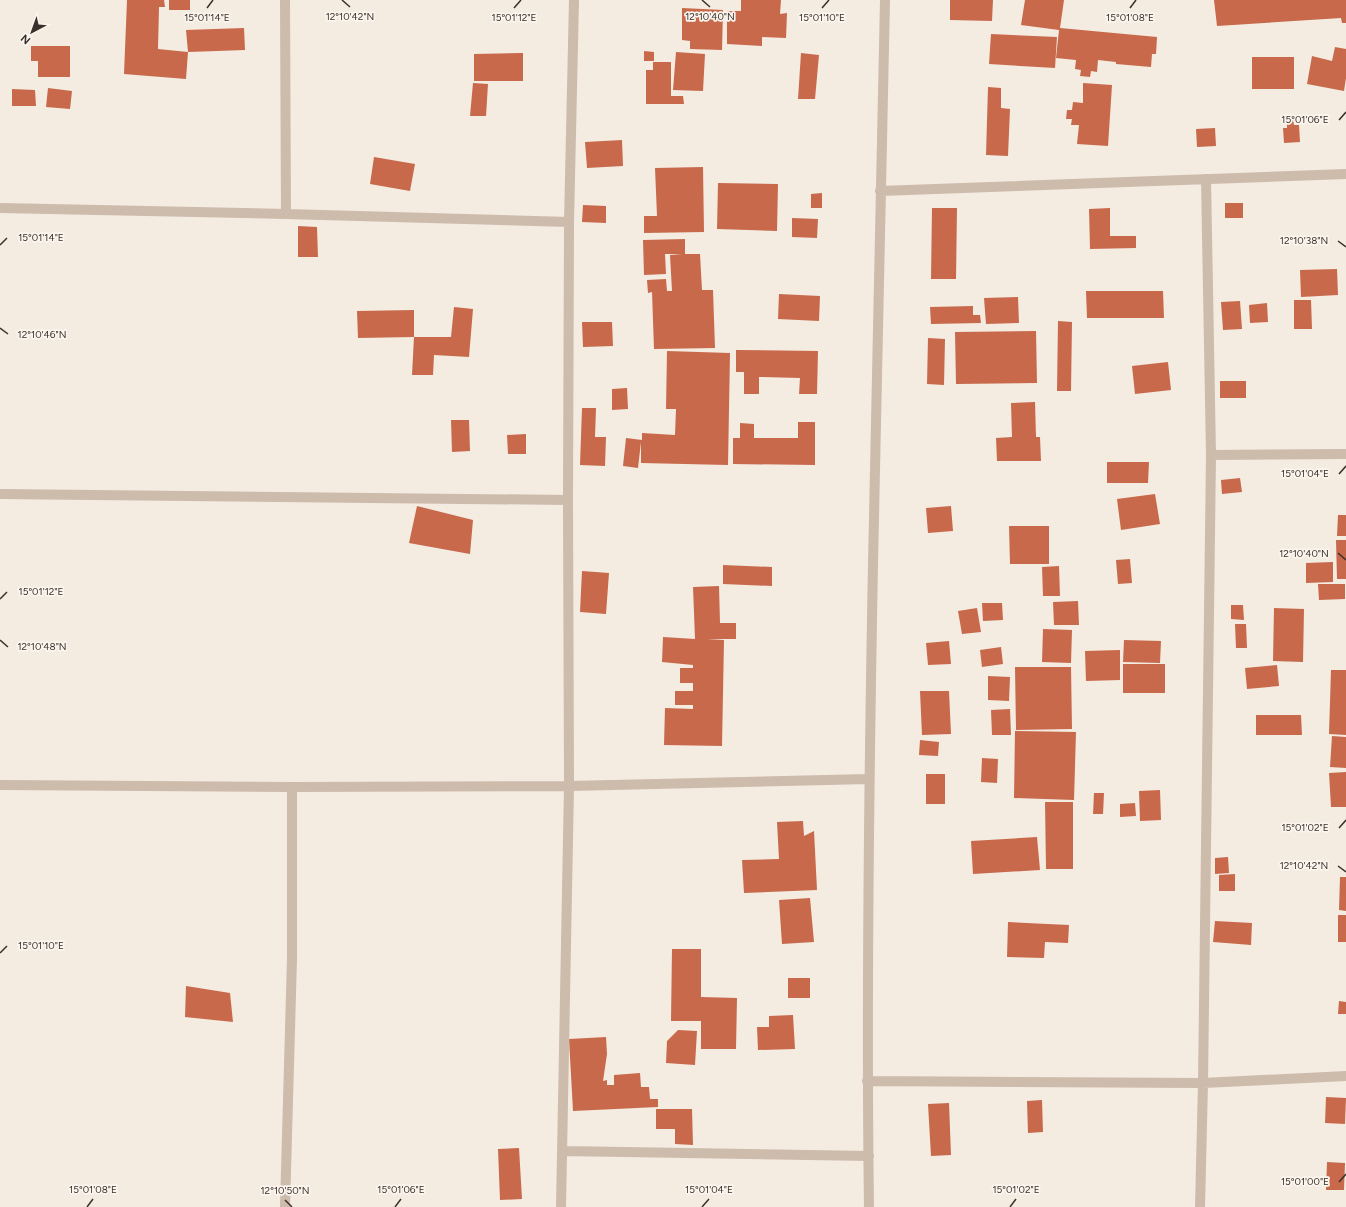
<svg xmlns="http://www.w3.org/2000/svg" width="1346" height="1207" viewBox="0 0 1346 1207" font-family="Figtree,sans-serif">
  <rect width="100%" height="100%" fill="#f4ebe1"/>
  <path fill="#c8694b" d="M127 0H164L165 7H159L158 49 188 52 186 79 124 74Z
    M169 0H190V10H169Z
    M741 0H781L780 14 787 13 786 38 762 37V46L727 44V11H741Z
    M950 0H993L992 21 950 20Z
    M1025 0H1064L1060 28 1157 37 1156 54H1152L1151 67 1116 64V62L1098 60 1097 72 1091 71 1090 77 1080 76 1081 70 1075 69 1076 60 1056 58 1059 30 1021 25Z
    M1214 0H1346V23H1342L1341 18 1217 26Z
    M682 8 723 10 722 50 690 49V41L682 40Z
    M244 28 245 50 188 52 186 30Z
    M991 34 1057 37 1055 68 989 64Z
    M31 46H70V77H38V61H31Z
    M1335 47 1346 49V78L1344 91 1307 84 1312 56 1332 61Z
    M644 51 654 52V61H644Z
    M676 52 705 54 703 91 673 90Z
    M523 53V81H474V54Z
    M801 53 819 55 815 99H798Z
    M1252 57H1294V89H1252Z
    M653 62H671V96H683L684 104H646V70H653Z
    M473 83 488 84 486 116H470Z
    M1083 83 1112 85 1108 146 1077 144 1079 125H1071L1072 119H1066L1067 110H1072L1073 102 1083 103Z
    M988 87 1001 88V108L1010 109 1008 156 986 155Z
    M48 88 72 91 70 109 46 107Z
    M12 89 35 90 36 106H12Z
    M1287 120H1293L1294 125H1299L1300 142 1284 143 1283 128H1287Z
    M1215 128 1216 146 1197 147 1196 129Z
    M622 140 623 166 587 168 585 142Z
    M374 157 415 164 410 191 370 184Z
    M703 167 704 232 644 233V216H657L655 168Z
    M718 183 778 184 777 231 717 229Z
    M822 193V208H811V194Z
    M1225 203H1243V218H1225Z
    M583 205 606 206V223L582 222Z
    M932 208H957L956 279H931Z
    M1110 208V236H1136V248L1090 249 1089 209Z
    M792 218 818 219 817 238 792 237Z
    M298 226 317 227 318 257H298Z
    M685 239V254H700L702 290H713L715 348 654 349 652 292 648 293 647 280 666 279 667 291H672L670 255 682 254H665L666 274 644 275 643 240Z
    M1337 269 1338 295 1301 297 1300 270Z
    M1086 291H1163L1164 318H1087Z
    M779 294 820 296 819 321 778 319Z
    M1018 297 1019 323 986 324 984 298Z
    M1294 300H1311L1312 329H1294Z
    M1240 301 1242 329 1223 330 1221 302Z
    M1267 303 1268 322 1250 323 1249 305Z
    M973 306V315H980L981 323 931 324 930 307Z
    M454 307 473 309 469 357 434 355 433 375H412L414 337 358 338 357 311 414 310V337H451Z
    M1058 321 1072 322 1071 391H1057Z
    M582 322H612L613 346 583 347Z
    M1036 331 1037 383 956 384 955 332Z
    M928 338 945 339 944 385 927 384Z
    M736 350 818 351 817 394H799L800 378 759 377V394H744V372H736Z
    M667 351 730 353 728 465 641 463V442L638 468 623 466 626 438 642 440V433L675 435 676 409H666Z
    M1168 362 1171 390 1135 394 1132 366Z
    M1220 381H1246V398H1220Z
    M627 388 628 409 612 410V389Z
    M1035 402 1036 437H1040L1041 461H997L996 438 1012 437 1011 403Z
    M582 408H596L595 437H606L605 466 580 465Z
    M451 420H469L470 451 452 452Z
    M798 422H815V465L733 464V438H740V423L754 424V438H798Z
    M526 434V454H508L507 435Z
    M1107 462H1149L1148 483H1107Z
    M1240 478 1242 492 1222 494 1221 480Z
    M1155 494 1160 524 1121 530 1117 499Z
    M417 506 473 520 470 554 409 543Z
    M951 506 953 531 928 533 926 508Z
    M1338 515H1346V536H1337Z
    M1009 526H1049V564H1010Z
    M1336 540H1346V579H1337Z
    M1130 559 1132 583 1118 584 1116 560Z
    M1333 562V582L1306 583V563Z
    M723 565 772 567V586L723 584Z
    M1059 566 1060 596H1043L1042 567Z
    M582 571 609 573 606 614 580 612Z
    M1318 584H1345V599L1319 600Z
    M719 586 720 623H736V639H707L724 640 722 746 664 745 665 708 693 709V705H675V691H693V683H680V668H693V665L662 662 663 637 695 639 693 587Z
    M1078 601 1079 625H1054L1053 602Z
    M982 603H1002L1003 620 983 621Z
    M1231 605H1243L1244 620 1231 619Z
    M977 608 981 632 962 634 958 611Z
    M1274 608 1304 609 1303 662 1273 661Z
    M1235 624H1246L1247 648H1236Z
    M1043 629 1072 630 1071 663 1042 662Z
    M1124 640 1161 641 1160 663 1123 662Z
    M949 641 951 664 928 665 926 643Z
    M1001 647 1003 664 982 667 980 650Z
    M1120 650V680L1086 681 1085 651Z
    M1123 664H1165V693H1123Z
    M1277 665 1279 686 1247 689 1245 668Z
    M1015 667H1071L1072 729 1016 730Z
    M1331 670H1346V735L1329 734Z
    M988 676 1010 677 1009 701 988 700Z
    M920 691H949L951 734 922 735Z
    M1010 709 1011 735H992L991 710Z
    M1256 715H1301L1302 735H1256Z
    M1015 731 1076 732 1074 800 1014 798Z
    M1332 736 1346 737V768L1330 767Z
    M920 740 939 742 938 756 919 755Z
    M982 758 998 759 997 783 981 782Z
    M1346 772V807H1331L1329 773Z
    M926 774H945V804H926Z
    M1160 790 1161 820 1140 821 1139 791Z
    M1094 793H1104L1103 814H1093Z
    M1045 802H1073V869H1046Z
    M1135 803 1136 816 1120 817V804Z
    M803 821 804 836 814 831 817 890 744 893 742 860 779 859 777 822Z
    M1037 837 1040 870 973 874 971 841Z
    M1228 857 1229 873 1215 874V858Z
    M1235 874V891H1219V875Z
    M1340 877H1346V911L1339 910Z
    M810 898 814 942 782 944 779 900Z
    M1338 915H1346V942H1338Z
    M1215 921 1252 923 1251 945 1213 942Z
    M1008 922 1069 925 1068 943 1045 942 1044 958 1007 957Z
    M672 949H701V997L737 998 736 1049H701V1021H671Z
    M788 978H810V998H788Z
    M186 986 230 993 233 1022 185 1017Z
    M1339 1001 1346 1002V1014H1338Z
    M793 1015 795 1049 758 1050 757 1027H769V1016Z
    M678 1030 697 1031 695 1065 666 1063 667 1041Z
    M606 1037 607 1054 603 1081 607 1080V1085H614V1075L640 1073 641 1087H649L650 1099H658V1107L573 1111 569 1039Z
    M1326 1097 1346 1098 1345 1124 1325 1123Z
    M1042 1100 1043 1132 1028 1133 1027 1101Z
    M949 1103 951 1155 931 1156 928 1104Z
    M656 1109H692L693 1145 675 1144V1129H656Z
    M519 1148 522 1199 500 1200 498 1149Z
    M1327 1162 1345 1163 1344 1190H1326Z"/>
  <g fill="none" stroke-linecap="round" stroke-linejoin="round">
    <path stroke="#cdbbac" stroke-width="10" d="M285 0 286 214
      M880 191 1346 174
      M0 208 286 214 569 222
      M1211 455 1346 454
      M0 494 568 500
      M0 785 292 787 569 786 869 779
      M867 1081 1203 1083 1346 1076
      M562 1151 869 1156
      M285 1207 292 958V787
      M561 1207 569 786 568 500 569 222 574 0
      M869 1207C866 993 869 778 873 564 876 376 880 188 885 0
      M1200 1207 1203 1083 1211 455 1206 179"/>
  </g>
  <path fill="none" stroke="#3b302b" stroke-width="1.5" d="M342 0 350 7M702 0 710 7M207 8 213 0M514 8 521 0M822 8 829 0M1130 8 1136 0M1339 120 1346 112M1338 241 1346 247M0 245 7 238M0 328 8 334M1339 474 1346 466M1338 553 1346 560M0 599 7 592M0 640 8 647M1339 828 1346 820M1338 866 1346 872M0 953 7 946M1339 1182 1346 1174M285 1200 292 1207M87 1207 93 1199M395 1207 401 1199M702 1207 709 1199M1010 1207 1016 1199"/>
  <g font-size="10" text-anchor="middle" fill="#3b302b" stroke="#fbf5ee" stroke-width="3.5" stroke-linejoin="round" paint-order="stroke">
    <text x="350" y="20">12°10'42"N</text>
    <text x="710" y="20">12°10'40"N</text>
    <text x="207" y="21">15°01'14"E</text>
    <text x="514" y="21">15°01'12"E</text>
    <text x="822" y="21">15°01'10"E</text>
    <text x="1130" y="21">15°01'08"E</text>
    <text x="1305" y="123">15°01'06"E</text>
    <text x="41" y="241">15°01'14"E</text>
    <text x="1304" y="244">12°10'38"N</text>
    <text x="42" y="338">12°10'46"N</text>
    <text x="1305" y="477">15°01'04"E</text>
    <text x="1304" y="557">12°10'40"N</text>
    <text x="41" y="595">15°01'12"E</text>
    <text x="42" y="650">12°10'48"N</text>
    <text x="1305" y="831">15°01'02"E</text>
    <text x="1304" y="869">12°10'42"N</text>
    <text x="41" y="949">15°01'10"E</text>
    <text x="1305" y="1185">15°01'00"E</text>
    <text x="93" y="1193">15°01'08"E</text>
    <text x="401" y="1193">15°01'06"E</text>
    <text x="709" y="1193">15°01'04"E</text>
    <text x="1016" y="1193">15°01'02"E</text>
    <text x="285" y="1194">12°10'50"N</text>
  </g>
  <g transform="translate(32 32) rotate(221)" stroke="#fbf5ee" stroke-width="3" paint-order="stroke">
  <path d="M0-3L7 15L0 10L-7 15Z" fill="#3b302b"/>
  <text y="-6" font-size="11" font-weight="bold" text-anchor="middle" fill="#3b302b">N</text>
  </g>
</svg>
